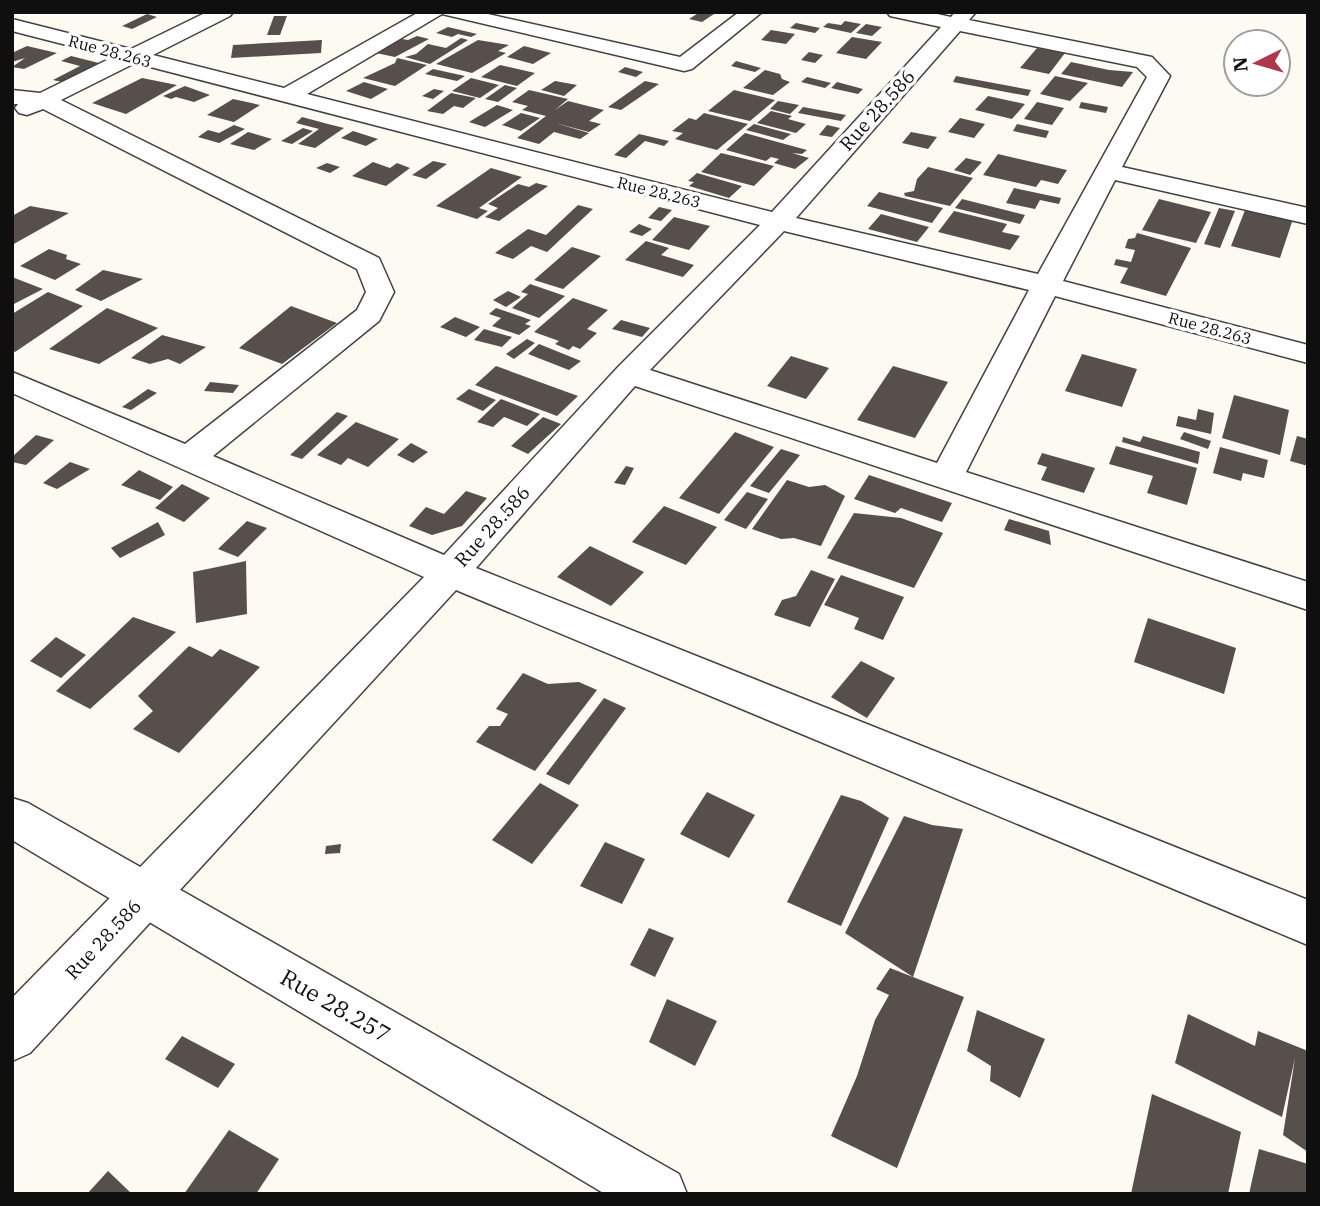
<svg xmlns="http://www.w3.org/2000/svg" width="1320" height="1206" viewBox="0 0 1320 1206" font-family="'IBM Plex Serif',serif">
  <rect width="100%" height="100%" fill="#fdfaf2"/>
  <path fill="#564f4c" d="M700 12H706L714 14 702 22 689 19Z
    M147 14 157 17 132 29 122 26Z
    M274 16H287L280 35H267Z
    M845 21 861 24 851 33 823 27 828 23 841 25Z
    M796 23 820 28 815 33 790 28Z
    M866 24 882 27 872 36 856 33Z
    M448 27 477 34 471 37 458 34 452 37 436 33Z
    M771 30 795 34 786 44 761 40Z
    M417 36 429 39 395 57 376 53 402 39 408 40Z
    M852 37 882 42 866 59 836 53Z
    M461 38 468 40 430 64 405 57 416 54 428 44 446 48Z
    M322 40 321 53 231 58 233 45Z
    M478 40 509 45 498 51 506 53 472 73 436 64Z
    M27 46 57 53 24 69 12 67 25 58 12 62V53Z
    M524 46 551 53 533 64 507 57Z
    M1037 48 1065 53 1049 74 1020 68Z
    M809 52 823 55 815 63 801 60Z
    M71 56 99 63 62 82 53 80 80 66 61 61Z
    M397 58 427 65 395 86 363 78 395 63Z
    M736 61 761 68 755 72 731 66Z
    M1071 62 1109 70 1133 72 1122 87 1061 74Z
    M500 65 535 73 517 86 481 77Z
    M625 67 643 72 636 77 618 72Z
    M433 69 465 76 457 81 425 74Z
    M765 70 780 74 782 79 790 82 773 95 743 88Z
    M956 76 1031 90 1028 96 953 82Z
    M1055 76 1088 83 1070 101 1040 94Z
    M807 77 831 83 825 88 801 82Z
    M142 78 177 85 126 114 92 103Z
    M471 78 499 85 480 98 452 91Z
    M555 81 577 85 564 96 541 90Z
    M645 81 659 84 621 110 608 107Z
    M364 82 388 89 371 99 346 91Z
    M837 82 863 89 858 94 831 88Z
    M505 85 517 88 498 102 485 99Z
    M185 86 210 95 194 102 176 97 171 99 163 96Z
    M434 89 444 91 433 99 422 96Z
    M529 90 568 99 555 110 568 101 604 110 589 121 601 124 589 132 555 123 589 133 580 139 554 132 539 144 517 138 546 116 522 110 528 106 512 102Z
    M734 90 775 100 750 121 708 111Z
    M451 93 476 98 463 108 454 106 443 114 427 111Z
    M988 96 1025 104 1012 119 975 110Z
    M233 99 260 105 234 122 207 115Z
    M778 101 799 105 790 114 770 109Z
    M1037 102 1064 108 1052 125 1024 119Z
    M1081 102 1108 107 1106 113 1079 108Z
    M497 105 513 110 485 127 469 122Z
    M803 107 846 115 841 121 798 113Z
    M771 111 792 116 788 119 806 124 796 133 757 123Z
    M521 113 540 118 521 131 502 125Z
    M704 113 748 124 717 150 675 139 683 133 672 131 689 118 696 120Z
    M302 117 328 124 344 128 315 148 298 144 319 129 296 123Z
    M960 118 985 124 974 138 948 132Z
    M754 124 791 134 783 140 746 130Z
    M1017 124 1049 131 1046 138 1013 131Z
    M234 125 245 129 219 143 198 137 208 130 219 133Z
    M827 125 840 128 832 137 819 135Z
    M303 128 313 131 292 144 281 141Z
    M353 131 378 139 366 146 341 138Z
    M248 132 272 139 254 150 230 144Z
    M911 132 937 137 928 149 902 143Z
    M745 133 807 150 802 154 792 153 809 158 795 169 774 163 779 159 771 157 766 161 726 150Z
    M639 134 669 141 664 146 645 141 626 158 614 155Z
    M721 153 774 166 754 186 701 172Z
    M998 154 1067 170 1058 184 1041 180 1036 187 983 175Z
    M966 158 982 162 970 175 954 170Z
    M433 161 447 164 426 179 412 175Z
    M373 162 390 168 397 163 410 168 386 186 352 176Z
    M327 163 340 167 330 173 316 168Z
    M928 167 973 178 950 206 905 196 904 193 914 191 917 179Z
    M491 168 522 177 479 208 488 211 477 219 436 206Z
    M697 173 742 186 729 198 689 186 694 182 688 181Z
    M536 183 548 186 499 221 485 217 498 208 488 204 518 184 529 187Z
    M1014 188 1061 198 1059 204 1040 200 1035 209 1006 203Z
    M879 192 943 208 932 223 867 206Z
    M962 199 1025 215 1020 224 955 208Z
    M1159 199 1211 212 1196 243 1142 230Z
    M578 205 593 209 547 252 531 246 513 259 495 253 528 229 546 235Z
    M1247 205 1294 216 1280 258 1231 246Z
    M30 206 69 213 12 245V216Z
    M659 207 672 210 661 221 648 218Z
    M1219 208 1235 211 1220 248 1204 244Z
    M954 211 1007 224 1002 232 1020 236 1010 250 938 232Z
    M881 214 929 227 917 242 868 229Z
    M674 217 710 226 689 250 652 240Z
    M639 224 652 229 642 236 629 232Z
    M1137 233 1191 248 1166 296 1120 283 1128 268 1114 265 1116 259 1131 262 1135 250 1125 248 1128 239 1135 238Z
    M646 241 669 248 661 255 694 265 683 277 625 260Z
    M572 247 601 256 563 289 534 280Z
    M49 249 67 255 66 259 81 264 55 280 20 266Z
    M103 270 143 279 101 301 75 290Z
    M12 277 43 289 12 305Z
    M530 284 565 296 539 318 512 308 528 294 521 292Z
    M508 291 521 297 506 307 493 300Z
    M48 292 83 306 15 352 12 350V314Z
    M573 298 608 310 587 329 597 333 580 349 573 346 569 350 555 344 559 341 534 332Z
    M291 306 337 323 282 364 239 348Z
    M107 308 158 328 99 364 49 349Z
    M496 308 531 320 525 324 531 326 519 335 492 326 501 318 489 314Z
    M455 317 480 327 466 337 440 327Z
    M621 320 650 328 642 337 612 329Z
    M484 329 512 337 502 347 474 340Z
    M162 335 206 347 180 364 168 359 150 364 131 358Z
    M527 339 535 343 514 359 506 354Z
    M539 344 581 361 569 370 528 354Z
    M1082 354 1137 369 1122 407 1065 391Z
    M791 356 829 368 806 399 767 386Z
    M496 366 578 396 557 416 475 385Z
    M893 366 948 382 915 438 857 420Z
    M210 382 239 385 233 393 204 391Z
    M148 389 157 393 131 410 122 407Z
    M469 389 496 400 483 411 456 399Z
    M1234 395 1289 410 1280 455 1222 438Z
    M501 399 540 414 527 426 504 417 493 427 477 422Z
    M1198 409 1214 413 1211 434 1176 426 1178 416 1196 420Z
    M337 412 348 416 302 459 290 455Z
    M543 417 561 424 528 454 511 446Z
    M356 422 399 439 368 467 348 458 341 465 317 455Z
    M735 432 774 447 719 514 679 498Z
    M1184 432 1211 441 1208 449 1180 439Z
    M36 435 54 440 26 465 12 462V457Z
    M1143 436 1200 452 1198 464 1122 442 1123 437 1140 442Z
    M1297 436 1308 439V466L1290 461Z
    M411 443 428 452 413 463 397 455Z
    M1116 446 1197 468 1187 505 1147 493 1153 476 1109 464Z
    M1220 447 1268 460 1264 478 1243 473 1241 481 1213 473Z
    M781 449 800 455 769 493 750 486Z
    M1042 453 1095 468 1084 493 1041 480 1047 467 1037 464Z
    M70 462 90 469 57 489 43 483Z
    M626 466 634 468 625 485 614 483Z
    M139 470 173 487 160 500 121 485Z
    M869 475 952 503 942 522 901 508 895 513 854 499Z
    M787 480 809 487 825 485 845 496 821 546 794 538 781 539 752 529Z
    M182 484 210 498 184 522 155 508Z
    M466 491 487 498 462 526 432 535 409 526 426 507 444 514Z
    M747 492 768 499 746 529 724 520Z
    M664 506 717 527 686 565 632 542Z
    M854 513 901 518 943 533 914 588 827 558Z
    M1009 519 1049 531 1051 545 1004 530Z
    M247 521 267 528 238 557 218 549Z
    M158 522 165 535 120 558 111 548Z
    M590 546 644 572 611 606 557 577Z
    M246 561 247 614 196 623 193 572Z
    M811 570 835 579 810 627 774 615 782 600 796 596Z
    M841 575 904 597 883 640 854 629 859 618 824 605Z
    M133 617 176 632 90 709 56 691Z
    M1148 618 1236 648 1224 694 1134 662Z
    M56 637 86 655 61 678 30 661Z
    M189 646 212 657 220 649 260 667 179 753 133 729 153 711 138 696Z
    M861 661 895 678 867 718 831 697Z
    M523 673 548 684 579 682 597 690 535 771 476 742 489 726H500L508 714 496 709Z
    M604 698 626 708 569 785 546 774Z
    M540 783 579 805 532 864 492 840Z
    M707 792 755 815 729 858 680 834Z
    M841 795 861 801 889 818 841 926 787 902Z
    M904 816 932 825 963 829 913 977 845 933Z
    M605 842 645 859 622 904 580 886Z
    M341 844 340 853 325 854 326 846Z
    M649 928 674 938 655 977 630 965Z
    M890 968 964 997 897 1168 831 1136 857 1076 875 1020 889 995 876 989Z
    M667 999 717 1021 695 1066 649 1042Z
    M977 1010 1045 1039 1020 1098 990 1081 991 1066 967 1051Z
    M1188 1014 1255 1046 1258 1031 1308 1051V1152L1283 1135 1295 1058 1282 1117 1175 1063Z
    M182 1036 235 1064 218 1088 165 1059Z
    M1152 1094 1241 1132 1228 1194H1131Z
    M229 1130 279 1159 256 1194H184Z
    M1259 1149 1308 1164V1194H1249Z
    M108 1171 132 1194H87Z"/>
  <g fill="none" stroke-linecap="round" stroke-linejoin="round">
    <g stroke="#424242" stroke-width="3">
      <path id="minor" d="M207 12H233L230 16 153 55 284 88 419 12H479L680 57 739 12H762L692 69 684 71 442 14 307 94 772 212 941 27 890 16 887 12H928L951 17 955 12H976L969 20 1152 57 1170 76 1122 167 1308 208V224L1115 180 1063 281 1308 345V363L1055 296 966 472 1308 582V610L635 386 476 568 1308 900V945L456 590 30 1053 12 1061V998L424 577 12 393V372L185 444 357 310 366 292 357 269 43 109 27 115 19 113 15 108 18 104H12V90L40 93 113 57 12 31V19L131 49ZM960 31 1137 67 1147 77 1038 274 796 218ZM135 63 760 225 618 367 444 555 213 456 379 321 394 292 379 258 61 100ZM784 231 1029 290 937 463 650 370Z"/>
    </g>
    <g stroke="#424242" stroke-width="3">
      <path id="tertiary" d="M12 798 28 803 679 1174 687 1194H605L12 840Z"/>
    </g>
    <use href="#minor" fill="#fff" fill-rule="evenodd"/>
    <use href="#tertiary" fill="#fff" fill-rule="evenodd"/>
  </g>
  <g text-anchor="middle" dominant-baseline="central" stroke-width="7" stroke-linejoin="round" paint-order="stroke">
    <g font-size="16" fill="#0f0f0f" stroke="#fff">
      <text transform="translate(110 51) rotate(15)">Rue 28.263</text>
      <text transform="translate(659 192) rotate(14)">Rue 28.263</text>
      <text transform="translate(1210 328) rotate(15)">Rue 28.263</text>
    </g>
    <g font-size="19" fill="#0f0f0f" stroke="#fff">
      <text transform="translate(877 110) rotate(-48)">Rue 28.586</text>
      <text transform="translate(492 526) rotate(-48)">Rue 28.586</text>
      <text transform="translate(103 939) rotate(-47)">Rue 28.586</text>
    </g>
    <g font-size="23" fill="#0f0f0f" stroke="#fff">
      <text transform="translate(336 1005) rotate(30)">Rue 28.257</text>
    </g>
  </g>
  <rect width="1320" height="1206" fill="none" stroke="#0f0f0f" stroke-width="28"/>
  <g transform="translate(1257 63) rotate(265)"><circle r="33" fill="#ffffff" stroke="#9f9f9f" stroke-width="2"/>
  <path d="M0-5L12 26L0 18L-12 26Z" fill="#ae374a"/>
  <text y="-10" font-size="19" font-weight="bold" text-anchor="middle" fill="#0f0f0f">N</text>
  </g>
</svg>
